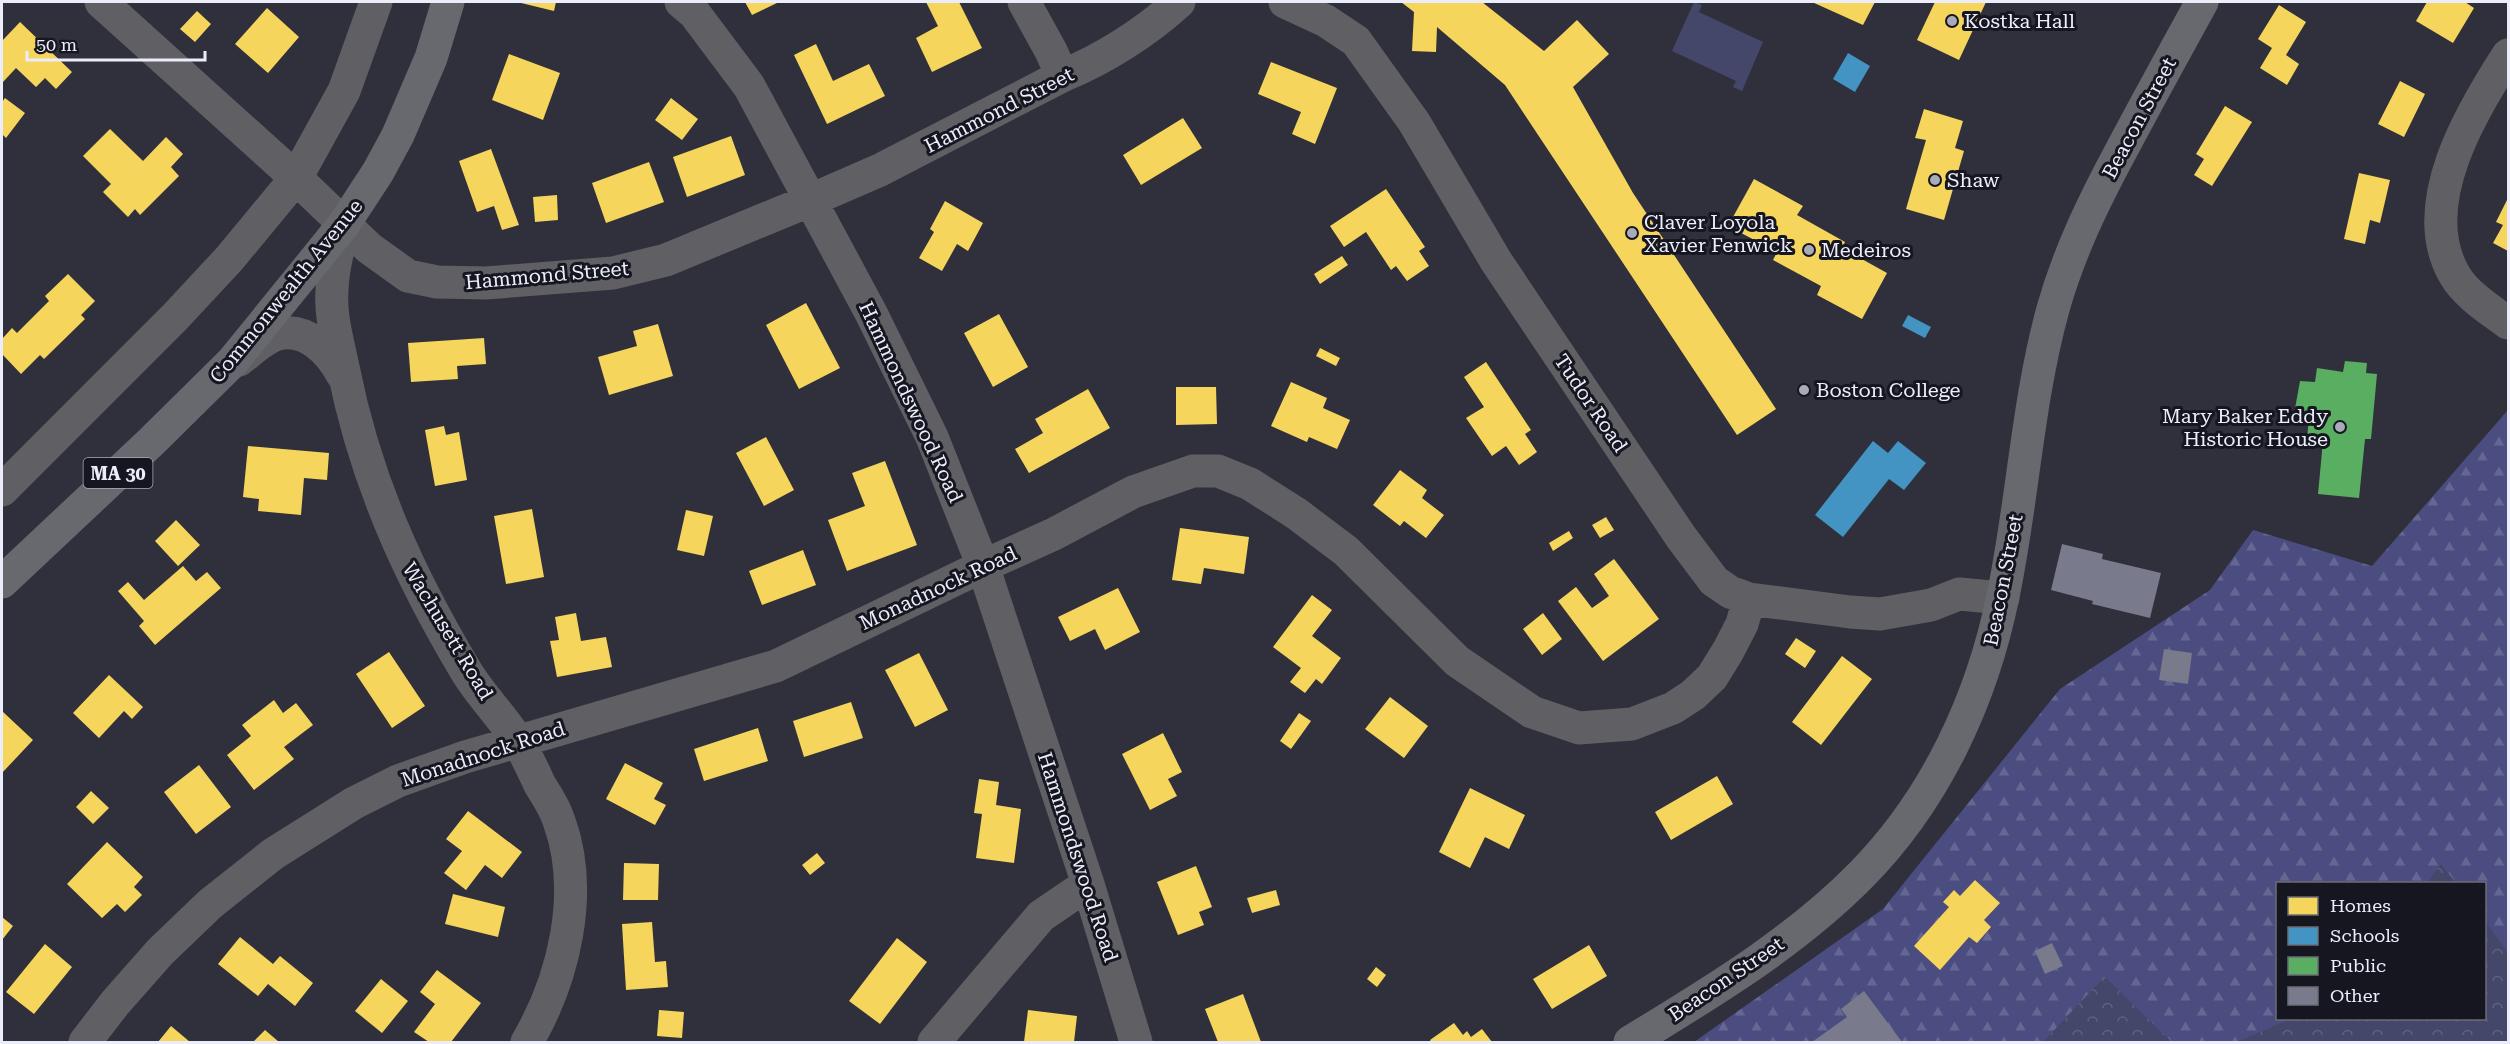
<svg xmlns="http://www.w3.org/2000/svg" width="2510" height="1044" viewBox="0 0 2510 1044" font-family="'Roboto Serif',serif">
  <defs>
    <pattern id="forest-firs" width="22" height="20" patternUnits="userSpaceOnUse" patternTransform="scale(1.5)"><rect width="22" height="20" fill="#4b4d80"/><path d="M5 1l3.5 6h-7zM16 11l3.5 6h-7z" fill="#656793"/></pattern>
    <pattern id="park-crowns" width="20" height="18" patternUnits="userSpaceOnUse" patternTransform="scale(1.5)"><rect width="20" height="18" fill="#44466a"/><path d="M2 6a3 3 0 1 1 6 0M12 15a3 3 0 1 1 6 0" fill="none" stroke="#5f6180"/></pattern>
  </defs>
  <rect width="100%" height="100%" fill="#30303c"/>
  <path fill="url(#forest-firs)" fill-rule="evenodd" d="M2508 410V1042H1694L1883 909 2060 689 2210 590 2253 530 2372 566ZM2278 884H2484V1018H2278Z"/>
  <path fill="url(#park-crowns)" d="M2441 864 2456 883H2427Z
    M2485 921 2508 953V1042H2236L2291 1019 2484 1018Z
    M2105 976V977L2172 1042H2043Z"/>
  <path fill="#44466a" d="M1694 2 1702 5 1699 12 1763 42 1742 91 1733 87 1736 81 1672 51Z"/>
  <path fill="#f6d55c" d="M517 2H556L554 11Z
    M745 2H779L752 15Z
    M926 2H959L982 48 932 72 916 38 938 26Z
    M1401 2H1482L1544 51 1577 20 1609 54 1573 87 1633 193 1776 409 1737 435 1505 85 1437 27 1436 52 1412 51 1414 12Z
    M1812 2H1875L1863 25Z
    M1935 2H1986L1959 60 1917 40Z
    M2427 2H2465L2474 8 2453 43 2416 21Z
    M2279 5 2306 22 2286 55 2299 64 2287 85 2260 68 2272 48 2258 39Z
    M267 8 299 37 268 73 235 44Z
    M197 11 211 24 195 42 180 29Z
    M20 22 72 72 56 89 45 78 36 87 16 68 3 82 2 81V41Z
    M816 44 833 81 869 64 885 96 827 124 794 55Z
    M509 54 560 73 543 120 492 100Z
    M1271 62 1337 88 1315 144 1292 134 1301 112 1258 94Z
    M2400 81 2425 94 2404 137 2378 124Z
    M5 98 25 113 6 138 2 134V102Z
    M671 98 698 119 682 140 655 120Z
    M2225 106 2252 122 2212 186 2194 175 2204 159 2196 154Z
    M1924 109 1963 121 1955 148 1964 151 1944 220 1906 209 1926 140 1915 138Z
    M1183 118 1202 148 1141 185 1123 155Z
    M110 129 143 161 166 137 183 154 171 167 179 176 140 215 135 209 128 217 103 192 111 184 83 156Z
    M731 136 745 175 687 197 673 157Z
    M491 149 519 225 502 230 494 206 477 212 459 161Z
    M649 162 664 202 606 223 592 183Z
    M2359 173 2390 180 2380 223 2370 220 2365 244 2344 239Z
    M1754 179 1803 206 1797 215 1845 242 1842 248 1887 273 1862 319 1817 295 1821 286 1773 260 1777 252 1728 226Z
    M1386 189 1425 247 1419 251 1429 266 1407 281 1396 266 1391 270 1366 232 1344 247 1330 226Z
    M557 195 558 220 535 222 533 197Z
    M2508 198V251L2493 243 2503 225 2496 222Z
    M945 201 983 223 968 251 957 244 942 271 919 258 934 232 930 229Z
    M1342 256 1348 265 1320 284 1314 274Z
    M68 274 95 301 81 315 85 319 44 359 40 355 21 374 2 354V339L12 328 17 333 49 301 45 296Z
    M806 303 840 368 799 389 766 325Z
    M999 314 1028 367 993 387 964 333Z
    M658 324 673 376 609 395 598 357 637 346 633 331Z
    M484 338 486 364 457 366 458 379 411 382 408 343Z
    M1320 348 1340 358 1336 366 1316 356Z
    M1486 362 1531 430 1525 434 1537 452 1519 465 1506 446 1492 456 1466 418 1484 407 1464 377Z
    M1291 382 1327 398 1323 408 1350 420 1337 449 1309 437 1307 442 1271 426Z
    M1176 387H1216L1217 424 1176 425Z
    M1088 389 1110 428 1029 473 1015 449 1043 433 1035 419Z
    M444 426 446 435 459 432 467 480 435 486 425 430Z
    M766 437 794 490 764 506 736 453Z
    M248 446 329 453 327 480 304 478 301 515 258 511 259 499 243 497Z
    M885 461 917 545 847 571 828 520 865 506 852 473Z
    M1400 470 1427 490 1422 498 1444 515 1426 538 1404 521 1400 526 1373 505Z
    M532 509 544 577 506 584 494 516Z
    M686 510 713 516 704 556 677 550Z
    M1606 517 1614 530 1600 538 1592 525Z
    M176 520 200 545 178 566 155 541Z
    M1180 528 1249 537 1244 574 1204 568 1201 584 1172 580Z
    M1569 531 1573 538 1553 551 1549 543Z
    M803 550 816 585 762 605 749 571Z
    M1614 559 1659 619 1603 661 1558 601 1576 587 1592 608 1609 596 1594 574Z
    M183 566 196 581 207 572 221 588 155 645 139 626 144 621 118 591 128 582 144 600Z
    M1118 588 1140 632 1105 650 1095 629 1070 641 1058 617Z
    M1312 595 1332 610 1312 636 1341 658 1322 684 1316 679 1305 693 1290 682 1301 668 1273 647Z
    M576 613 581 641 606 637 612 667 557 677 550 641 559 640 555 617Z
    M1543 613 1562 639 1542 655 1523 629Z
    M1796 638 1816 651 1805 668 1785 654Z
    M389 652 425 706 392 728 356 674Z
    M919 653 948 710 915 727 885 670Z
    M1842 656 1872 679 1821 745 1792 722Z
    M109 675 143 707 132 719 124 711 99 738 73 713Z
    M1390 697 1428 726 1404 758 1365 729Z
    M274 700 283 713 296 703 313 725 284 747 294 759 254 790 227 755 251 736 242 725Z
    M851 702 863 738 804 757 793 721Z
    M2 711 33 740 2 773Z
    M1299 713 1311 721 1291 749 1280 741Z
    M758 728 768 761 704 781 694 749Z
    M1163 733 1182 772 1168 779 1177 796 1150 810 1122 754Z
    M625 763 663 783 654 799 666 805 655 825 606 799Z
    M199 765 231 807 196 834 164 792Z
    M1717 776 1733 804 1671 840 1655 812Z
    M979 779 999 782 996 805 1021 809 1014 863 976 858 982 814 974 813Z
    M1470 788 1525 815 1509 849 1485 837 1470 868 1439 852Z
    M91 791 109 808 93 824 76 807Z
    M468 811 522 852 502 878 485 865 466 890 444 873 462 851 446 839Z
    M107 842 143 877 134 887 142 895 125 912 117 904 102 918 67 884Z
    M817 853 825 863 810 875 802 865Z
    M624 863 659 864 658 900H623Z
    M1196 866 1212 907 1199 912 1204 925 1178 935 1157 882Z
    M1975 880 2000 903 1984 920 1991 927 1977 943 1969 937 1940 970 1914 946 1949 907 1943 902 1954 890 1960 896Z
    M1276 890 1280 905 1252 913 1247 898Z
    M453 894 505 907 498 937 445 924Z
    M2 917 13 926 2 940Z
    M652 922 655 962 666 961 668 987 626 990 622 924Z
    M240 937 273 964 280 956 313 983 295 1006 268 984 258 996 218 964Z
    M897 938 927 962 880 1024 849 1001Z
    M45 944 72 967 34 1014 6 992Z
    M1589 945 1607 976 1552 1009 1533 979Z
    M1376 967 1386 975 1377 987 1367 979Z
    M437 970 481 1003 451 1042H429L414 1032 435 1004 420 992Z
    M381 979 408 1001 382 1033 355 1011Z
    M1243 994 1261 1042H1218L1205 1009Z
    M659 1010 684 1012 682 1038 657 1036Z
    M1028 1010 1077 1016 1074 1042H1024Z
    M1454 1023 1463 1035 1467 1031 1471 1037 1482 1029 1492 1042H1431L1430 1040Z
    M171 1026 190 1042H158Z
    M265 1030 279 1042H253Z"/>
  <path fill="#4393c3" d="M1848 53 1870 66 1855 92 1833 79Z
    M1908 315 1931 327 1925 338 1902 326Z
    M1873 441 1888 453 1898 441 1926 463 1904 490 1889 479 1843 537 1815 515Z"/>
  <path fill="#5aae61" d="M2345 361 2367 363 2366 373 2377 374 2371 439H2365L2359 498 2318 494 2323 441 2307 439 2309 416 2294 414 2300 381 2315 382 2317 368 2343 372Z"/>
  <path fill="#797a8c" d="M2062 544 2103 554 2102 559 2161 573 2150 618 2092 604 2093 601 2051 590Z
    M2164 649 2192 653 2188 684 2159 680Z
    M2052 943 2063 966 2045 974 2035 951Z
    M1864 991 1902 1042H1812L1847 1017 1841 1009Z"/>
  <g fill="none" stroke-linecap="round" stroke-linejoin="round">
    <path stroke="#5f5f64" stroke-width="33" d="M101 2 296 178 369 248 408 276 437 282 486 283 613 273 666 260 811 200 880 170 1062 76C1104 59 1146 32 1179 2
      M681 2 695 14 749 86 871 313 932 437 983 566 1088 884 1136 1042
      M1024 2 1051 51 1062 76
      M1285 2 1326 21 1356 41 1414 122 1496 261 1681 537 1714 581 1730 592 1749 599 1850 612 1880 614 1931 605 1959 594 2003 598
      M2508 55C2471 112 2415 205 2454 274 2465 294 2490 310 2508 323
      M344 224C339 246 332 269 332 291 330 316 338 342 343 367 365 479 408 574 466 671 481 696 502 716 517 740 526 754 533 770 540 785 547 796 555 808 559 821 585 892 564 979 527 1042
      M239 360C251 351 264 338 278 334 307 327 330 352 342 374
      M2 490 175 317 229 259 296 178 344 91 376 2
      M85 1042 115 1003 160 952 210 904 273 854 354 803 398 781 465 757 776 666 983 566 1054 534 1133 492 1193 471H1218L1250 484 1297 514 1346 551 1457 661 1532 712 1579 728 1632 724 1673 708 1693 695 1712 677 1728 651 1742 624 1749 599
      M934 1042 1041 916 1088 884"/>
    <path stroke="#68686f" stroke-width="33" d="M2 582 151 442 233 361 344 224 378 172 398 135 431 58 448 2
      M1630 1042C1710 993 1794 943 1861 875 1936 799 1982 699 2003 596 2023 501 2027 403 2053 309 2069 252 2094 201 2122 149 2148 100 2175 51 2202 2"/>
  </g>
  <g fill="#aaabb8" stroke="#15161f" stroke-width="2">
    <circle cx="1952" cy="21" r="6"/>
    <circle cx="1935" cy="180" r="6"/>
    <circle cx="1632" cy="233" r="6"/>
    <circle cx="1809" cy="250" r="6"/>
    <circle cx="1804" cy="390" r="6"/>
    <circle cx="2340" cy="427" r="6"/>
  </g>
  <g text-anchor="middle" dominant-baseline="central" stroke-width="6" stroke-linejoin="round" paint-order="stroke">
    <rect fill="#15161f" stroke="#abacb8" stroke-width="1.5" x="83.5" y="458" width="69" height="30" rx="4.5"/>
    <g font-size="18" font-weight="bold" fill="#ebedfa">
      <text x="118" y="473">MA 30</text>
    </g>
    <g font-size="20" fill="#ebedfa" stroke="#15161f" text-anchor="start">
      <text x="1964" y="21">Kostka Hall</text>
      <text x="1947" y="180">Shaw</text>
      <text x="1644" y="222">Claver Loyola<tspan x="1644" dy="23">Xavier Fenwick</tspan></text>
      <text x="1821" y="250">Medeiros</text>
      <text x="1816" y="390">Boston College</text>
      <text x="2328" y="416" text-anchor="end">Mary Baker Eddy<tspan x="2328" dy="23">Historic House</tspan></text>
    </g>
    <g font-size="20" fill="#ebedfa" stroke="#15161f">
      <text transform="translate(999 110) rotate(-27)">Hammond Street</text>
      <text transform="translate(2139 118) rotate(-62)">Beacon Street</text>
      <text transform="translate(547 275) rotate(-5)">Hammond Street</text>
      <text transform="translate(286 291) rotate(-51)">Commonwealth Avenue</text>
      <text transform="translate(911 402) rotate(65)">Hammondswood Road</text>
      <text transform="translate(1591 403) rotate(56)">Tudor Road</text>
      <text transform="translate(2003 580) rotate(-79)">Beacon Street</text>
      <text transform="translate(938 588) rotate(-25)">Monadnock Road</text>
      <text transform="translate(448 631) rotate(59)">Wachusett Road</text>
      <text transform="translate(483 754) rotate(-18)">Monadnock Road</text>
      <text transform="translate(1078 857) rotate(72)">Hammondswood Road</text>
      <text transform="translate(1726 979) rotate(-34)">Beacon Street</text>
    </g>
  </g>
  <rect width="2510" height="1044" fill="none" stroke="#ebedfa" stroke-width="6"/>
  <rect x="2276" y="882" width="210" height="138" fill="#15161f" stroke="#6b6c77" stroke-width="1.5"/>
  <rect x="2288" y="897" width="30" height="18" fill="#f6d55c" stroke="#6b6c77" stroke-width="1.5"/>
  <text x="2330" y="912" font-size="18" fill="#ebedfa">Homes</text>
  <rect x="2288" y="927" width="30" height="18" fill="#4393c3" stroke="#6b6c77" stroke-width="1.5"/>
  <text x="2330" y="942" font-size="18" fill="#ebedfa">Schools</text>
  <rect x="2288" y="957" width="30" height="18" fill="#5aae61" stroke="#6b6c77" stroke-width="1.5"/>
  <text x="2330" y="972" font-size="18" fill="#ebedfa">Public</text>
  <rect x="2288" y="987" width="30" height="18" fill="#797a8c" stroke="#6b6c77" stroke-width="1.5"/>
  <text x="2330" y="1002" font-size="18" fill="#ebedfa">Other</text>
  <path d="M27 51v9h178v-9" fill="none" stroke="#ebedfa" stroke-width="3"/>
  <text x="36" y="51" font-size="18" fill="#ebedfa" stroke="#15161f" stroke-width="4.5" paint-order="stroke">50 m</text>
</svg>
